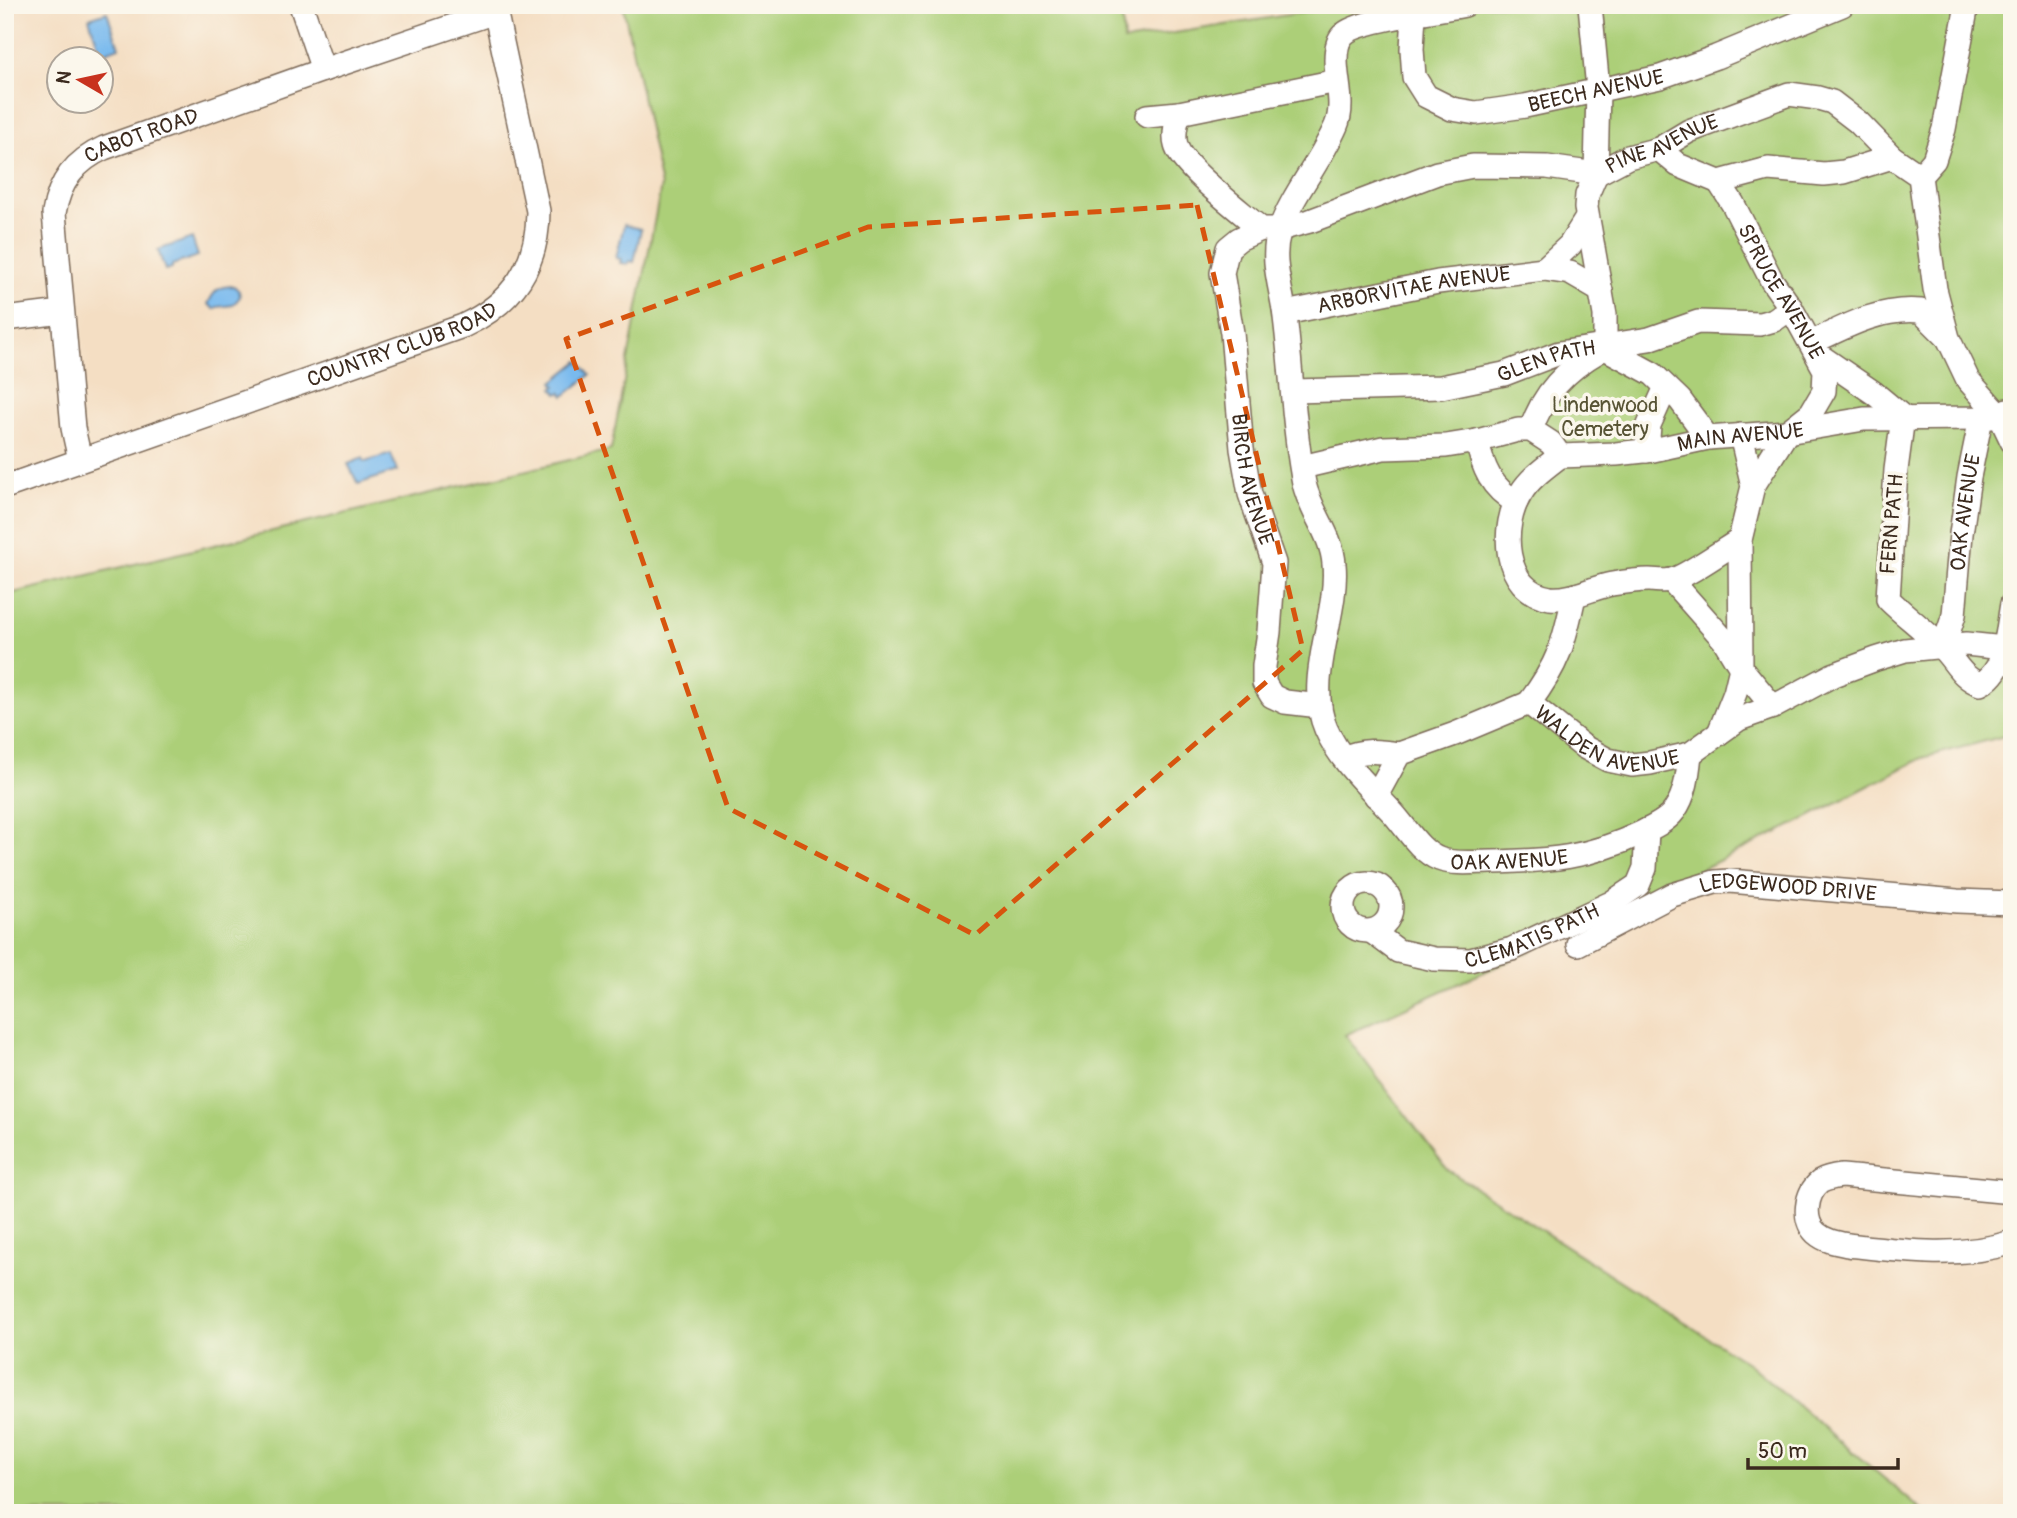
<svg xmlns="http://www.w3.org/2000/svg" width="2017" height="1518" viewBox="0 0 2017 1518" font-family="Pangolin,sans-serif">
  <rect width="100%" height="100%" fill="#fbf7ec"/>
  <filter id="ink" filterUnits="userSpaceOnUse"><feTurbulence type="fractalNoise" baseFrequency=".0143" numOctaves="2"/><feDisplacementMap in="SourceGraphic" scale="14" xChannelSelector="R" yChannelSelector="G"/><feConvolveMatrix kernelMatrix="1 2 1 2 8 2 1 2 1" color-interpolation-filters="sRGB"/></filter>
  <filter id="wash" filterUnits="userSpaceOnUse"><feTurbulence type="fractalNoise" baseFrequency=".00686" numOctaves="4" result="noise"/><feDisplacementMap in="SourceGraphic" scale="28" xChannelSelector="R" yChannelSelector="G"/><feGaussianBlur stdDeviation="1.57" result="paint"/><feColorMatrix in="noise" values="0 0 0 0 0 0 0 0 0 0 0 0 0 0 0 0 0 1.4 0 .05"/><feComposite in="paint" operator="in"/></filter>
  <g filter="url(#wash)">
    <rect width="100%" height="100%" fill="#f4dec3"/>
    <path fill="#accf78" stroke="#747c4b" stroke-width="2" d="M623 5H1121L1124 41 1351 5H2012V734L1922 758 1803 820 1566 935 1345 1035 1448 1170 1749 1364 1925 1513H5V595L611 450 661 186Z"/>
    <path fill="#79baee" stroke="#5a7286" stroke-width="2" d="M107 12 119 47 101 54 89 18Z
      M624 225 641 229 634 262 629 261 628 264 620 263 621 259 616 258Z
      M192 238 198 256 172 265V268L165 270 158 250Z
      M234 286 239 291 240 297 233 305 217 307 214 309 208 304C214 291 218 286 234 286Z
      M579 361 590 375 564 396 561 392 558 394 553 388 556 386 553 382Z
      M391 454 397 471 358 484 348 464 363 458 365 462Z"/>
  </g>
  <g filter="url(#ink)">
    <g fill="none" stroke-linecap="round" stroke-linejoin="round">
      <g stroke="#7c6958" stroke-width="26">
        <g id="minor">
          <path d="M301 5 323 70"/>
          <path id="s1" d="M1465 5C1441 10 1356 20 1343 35 1337 41 1336 52 1336 60 1336 82 1345 105 1336 126 1320 163 1292 194 1279 232 1270 261 1282 289 1285 317 1292 372 1293 429 1304 483 1310 512 1332 534 1334 564 1339 615 1304 679 1326 729 1340 761 1369 787 1392 812 1406 827 1419 851 1439 859 1455 865 1476 862 1492 862 1549 861 1589 858 1641 833 1652 828 1667 821 1674 811 1686 795 1688 773 1690 754"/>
          <path d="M1590 5 1598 89 1596 174 1587 195 1586 208 1605 315V348"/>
          <path id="s2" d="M1414 14 1412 49 1414 77 1426 96 1452 109 1476 113 1525 106 1660 77 1716 57 1842 5"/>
          <path id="s3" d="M1179 113C1176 123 1173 135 1176 145 1181 167 1243 213 1261 229H1280L1310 221 1437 173 1473 166 1547 167 1596 174 1628 157 1659 149 1689 131 1789 94 1818 98 1832 102 1858 122 1892 157 1920 176 1935 289 1948 338 1968 380 2000 416 2012 441"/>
          <path d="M1147 116 1179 113 1337 81"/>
          <path d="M1659 149 1678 165 1719 182 1768 169 1824 174 1844 172 1892 157"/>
          <path d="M1920 176 1934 160 1944 129 1967 5"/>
          <path id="s4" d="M1719 182 1733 204 1772 281 1791 308 1825 370 1824 391 1811 413 1787 432 1753 486"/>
          <path id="s5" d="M1261 229 1239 239 1228 248 1222 273 1232 333 1242 449 1250 494 1274 563 1269 632 1264 666V683L1272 696 1285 702 1320 706"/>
          <path d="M1544 269 1570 245 1587 218"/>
          <path id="s6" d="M1285 313 1438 282 1544 269 1570 273 1601 291"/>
          <path d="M5 319 62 312"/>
          <path d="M1811 343C1846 326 1881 307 1921 311L1947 337"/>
          <path d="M1605 348 1653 374 1680 400 1708 438"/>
          <path d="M1817 354 1874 393 1903 417"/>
          <path id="s7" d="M1294 391 1441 387 1504 374 1559 353 1649 339 1698 322 1760 324 1774 320 1791 308"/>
          <path d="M1903 417 1896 470 1888 599C1905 616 1925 630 1941 647 1955 660 1961 678 1980 684 2007 672 2007 630 2012 604"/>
          <path d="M1531 430C1543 393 1566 370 1599 351"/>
          <path d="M1477 441C1483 468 1491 488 1516 502"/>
          <path d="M1647 451 1649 425 1666 387"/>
          <path id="s8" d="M1560 456 1616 454 1653 450 1708 438 1787 432 1864 419 1981 418 2000 416 2007 410"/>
          <path d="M1560 456C1546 467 1530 478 1521 493 1500 525 1502 591 1550 598 1572 600 1591 588 1612 584 1624 582 1637 580 1649 580 1656 580 1664 582 1671 580 1684 578 1725 549 1740 540"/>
          <path id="s9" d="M80 460 73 428 54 213C59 182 75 161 104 148L323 70 495 12"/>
          <path d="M1302 467 1383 448 1446 446 1477 441 1518 430H1531L1551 443 1560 456"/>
          <path id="s10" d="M5 487 463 326C513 303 538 266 538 211L494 5"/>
          <path d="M1671 580 1724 640 1741 668 1773 707"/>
          <path id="s11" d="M1574 596C1564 643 1559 663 1529 703L1584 747 1608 760 1632 765 1650 763 1690 754 1739 719 1773 707 1833 675 1876 659 1905 650 1966 644 2004 648"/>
          <path id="s12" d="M1943 648 1954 615 1961 534 1969 477 1981 418"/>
          <path d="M1719 733 1735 693 1741 668 1740 540 1753 486 1741 435"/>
          <path d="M1344 758C1362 749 1379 751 1399 754"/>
          <path d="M1376 796 1399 754 1455 734 1529 703"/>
          <circle cx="1367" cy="907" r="24"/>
          <path id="s13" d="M1371 931 1398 951 1434 959 1470 960 1512 949 1611 903 1638 885 1645 868 1647 830"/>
          <path id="s14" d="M1578 944 1672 895 1715 882 1730 881 1957 901 2012 903"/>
          <path d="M2012 1192 1842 1176C1834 1177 1827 1178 1820 1182 1806 1193 1802 1220 1816 1233 1825 1241 1837 1243 1848 1245 1901 1251 1960 1259 2012 1242"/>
        </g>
      </g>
      <use href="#minor" stroke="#fff" stroke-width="23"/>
    </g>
  </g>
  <path fill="none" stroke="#d7540e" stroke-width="5" stroke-dasharray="14 9" stroke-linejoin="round" d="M1197 205 1303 650 975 935 728 808 566 339 868 227Z"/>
  <g text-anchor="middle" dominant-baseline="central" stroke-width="7" stroke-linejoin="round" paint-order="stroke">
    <g font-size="21" fill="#3b2a1e" stroke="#fbf7ec">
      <text stroke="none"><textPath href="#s2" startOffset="261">BEECH AVENUE</textPath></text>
      <text stroke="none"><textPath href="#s9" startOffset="374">CABOT ROAD</textPath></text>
      <text stroke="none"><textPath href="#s3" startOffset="572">PINE AVENUE</textPath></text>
      <text stroke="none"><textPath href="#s6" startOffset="131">ARBORVITAE AVENUE</textPath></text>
      <text stroke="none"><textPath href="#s4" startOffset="126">SPRUCE AVENUE</textPath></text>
      <text stroke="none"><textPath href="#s10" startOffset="422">COUNTRY CLUB ROAD</textPath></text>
      <text stroke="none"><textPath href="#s7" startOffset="256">GLEN PATH</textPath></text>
      <text stroke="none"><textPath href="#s8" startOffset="182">MAIN AVENUE</textPath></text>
      <text stroke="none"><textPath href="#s5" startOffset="273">BIRCH AVENUE</textPath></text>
      <text stroke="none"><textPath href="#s12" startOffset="138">OAK AVENUE</textPath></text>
      <text transform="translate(1892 524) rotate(-85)">FERN PATH</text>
      <text stroke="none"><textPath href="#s11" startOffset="208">WALDEN AVENUE</textPath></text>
      <text stroke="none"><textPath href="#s1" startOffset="1092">OAK AVENUE</textPath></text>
      <text stroke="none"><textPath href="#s14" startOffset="224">LEDGEWOOD DRIVE</textPath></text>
      <text stroke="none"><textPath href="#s13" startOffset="173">CLEMATIS PATH</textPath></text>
    </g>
    <g font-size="21" fill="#575334" stroke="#fbf7ec">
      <text x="1605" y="405">Lindenwood<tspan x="1605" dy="24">Cemetery</tspan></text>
    </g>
  </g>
  <rect width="2017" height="1518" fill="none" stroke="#fbf7ec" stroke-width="28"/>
  <g transform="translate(80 80) rotate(279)"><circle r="33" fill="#fbf7ec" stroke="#aea59a" stroke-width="2"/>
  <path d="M0-5L12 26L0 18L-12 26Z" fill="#c8321e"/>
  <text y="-10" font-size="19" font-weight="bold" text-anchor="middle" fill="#3b2a1e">N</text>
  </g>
  <path d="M1748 1458v10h150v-10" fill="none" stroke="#3b2a1e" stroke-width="3.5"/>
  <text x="1758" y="1458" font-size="21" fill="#3b2a1e" stroke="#fbf7ec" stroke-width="5" paint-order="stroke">50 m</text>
</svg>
